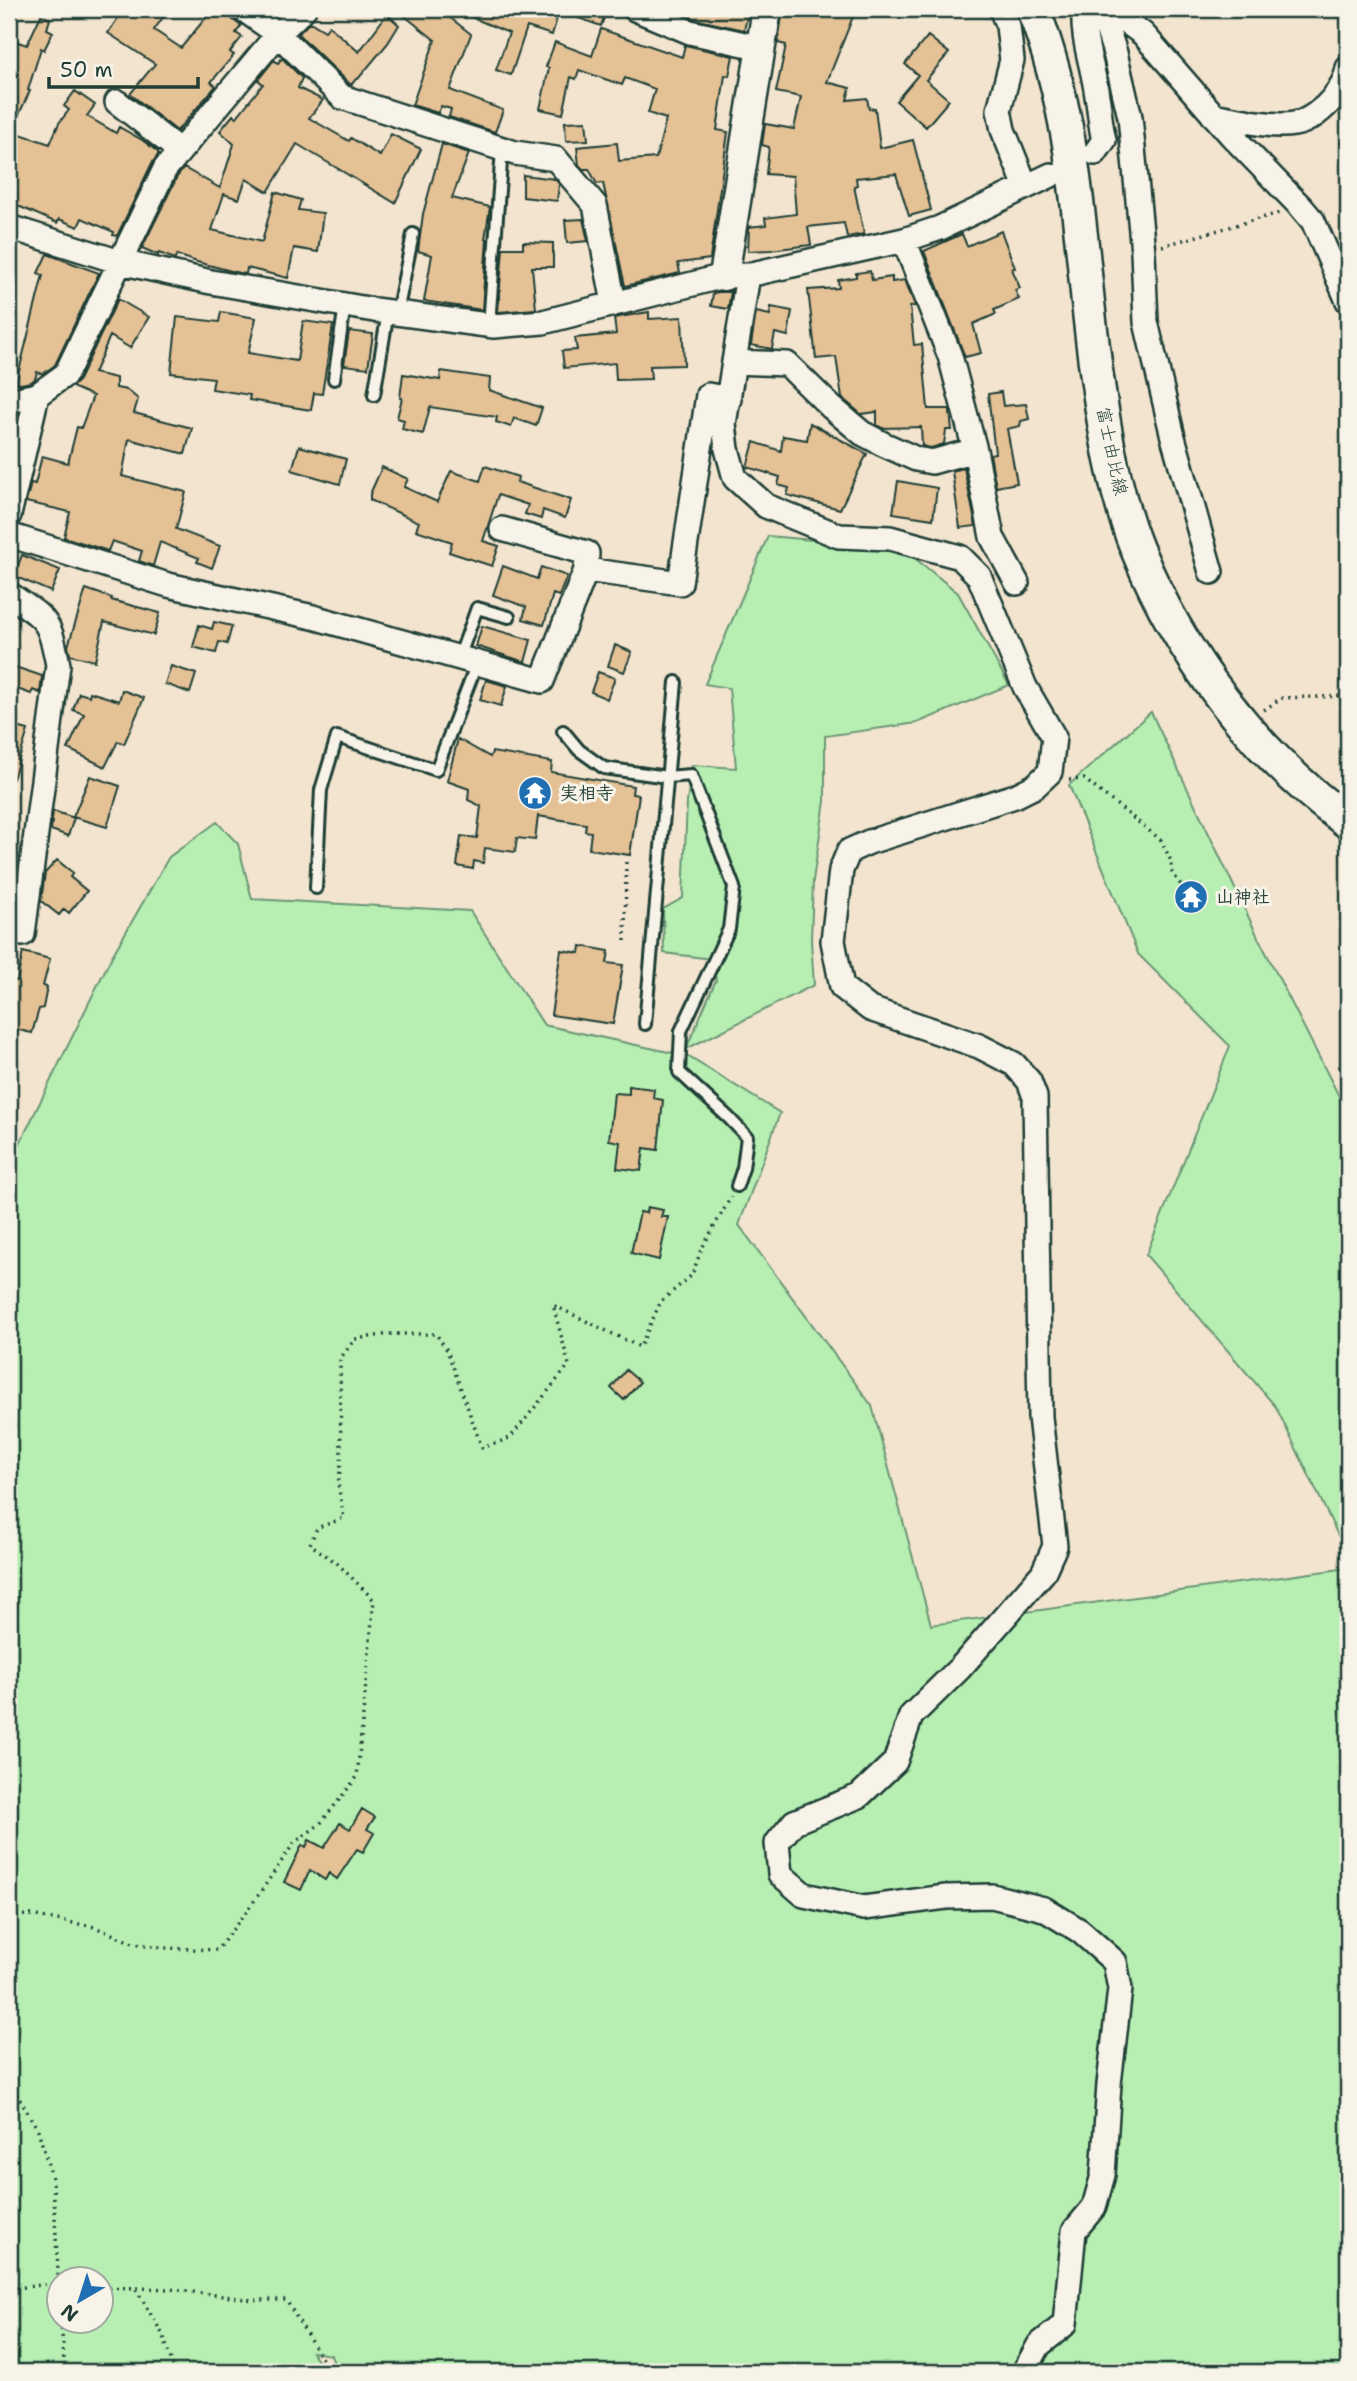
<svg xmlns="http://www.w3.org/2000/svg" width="1357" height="2381" viewBox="0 0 1357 2381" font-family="'Shantell Sans','Klee One',sans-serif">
  <rect width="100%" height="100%" fill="#f2e4cf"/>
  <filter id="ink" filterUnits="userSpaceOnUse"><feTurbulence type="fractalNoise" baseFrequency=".0143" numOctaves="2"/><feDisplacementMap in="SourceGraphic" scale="14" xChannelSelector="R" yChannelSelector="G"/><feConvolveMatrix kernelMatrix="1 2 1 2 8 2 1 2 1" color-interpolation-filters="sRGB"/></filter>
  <g filter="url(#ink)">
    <path fill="#b7efb3" stroke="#6b9674" stroke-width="2" fill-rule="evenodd" d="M768 536 902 548 958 593 1009 685 917 723 825 736V801L813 880 811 940 814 985 686 1049 716 980 712 959 664 953 663 909 683 898 687 802 692 765 736 768 729 688 705 684Z
      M1151 712 1258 937 1348 1114V1556L1276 1407 1146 1255 1230 1046 1138 954 1069 785Z
      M217 822 238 844 252 899 470 911 544 1025 687 1056 780 1113 739 1225 872 1406 931 1625 1348 1568V2372H337L331 2355 312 2352 324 2372H9V1123L20 1143 111 958 169 857ZM60 2280H102V2322H60Z"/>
    <path fill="#e5c196" stroke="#1f3d34" stroke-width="2" d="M124 9H169L154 30 181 48 213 9H219L241 26 236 33 242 37 230 52 234 55 211 82 216 86 177 131 130 94 155 64 108 33Z
      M396 9H439L471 34 450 90 503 110 495 132 449 117 451 109 441 106 438 113 412 105 435 40Z
      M452 9H607L601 26 559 11 552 35 527 27 511 75 496 70 509 33Z
      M671 9H749L744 30 694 19Z
      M783 9H842L854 14 827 82 850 88 847 100 867 98 869 109 875 108 880 148 913 140 931 210 909 216 896 174 856 178 857 185 854 186 864 234 847 237 844 223 808 227 811 245 770 250 748 251 749 227 766 225 765 218 796 214 793 176 766 174 769 147 762 145 765 124 794 129 801 97 776 92 786 45 778 43Z
      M387 14 399 25 388 43 358 79H356L351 85 298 34 310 22 325 31 329 26 359 52Z
      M41 15 50 19 47 29 53 32 44 50 41 48 28 90 30 91 11 131 50 144 59 123 69 110 64 106 75 91 95 105 87 116 116 133 119 127 142 140 158 152V155L152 163 117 236 113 235 114 232 82 218 78 227 59 219 57 223 9 202V39L27 45Z
      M601 29 682 57 685 45 733 56 729 76 725 75 717 130 728 132 710 259 678 263 680 273 625 286 603 183 597 184 589 169H583L579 165 577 147 617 143 619 161 656 158 666 119 648 113 655 89 625 78 622 85 579 70 576 79 571 77 563 114 540 109 549 68 546 67 555 42 592 56Z
      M928 36 949 53 926 80 949 100 926 127 896 101 918 75 905 64Z
      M282 58 302 78 298 88 323 100 309 118 349 141 351 138 380 156 391 134 421 149 395 203 297 144 268 192 246 179 239 199 224 194 212 230 262 242 275 192 301 200 298 210 323 213 318 252 294 248 288 278 247 268 246 274 239 273 197 262 177 255 175 259 159 253 158 255 142 248 177 177 184 168 220 188 234 144 220 131 233 115 236 118 263 84 258 80 274 60 278 63Z
      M586 121 588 140 566 141 565 122Z
      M442 144 469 153 452 198 490 207 485 239H487L482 310 424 301 432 255 418 251 423 214Z
      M523 175 555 179 559 184 557 201 523 197Z
      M583 219 588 241 567 243 565 220Z
      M1001 231 1015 268 1012 269 1020 288 1015 290 1019 299 994 310 996 314 973 324 981 353 965 357 924 251 962 234 967 246Z
      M523 242 553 243V267H532L536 309 498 312 503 248H523Z
      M47 254 99 273 55 365 43 374 37 372 35 379 31 382 21 384 16 383 43 275 38 273Z
      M870 271 872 280 892 277V282L905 280 915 306 910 307 914 345 922 344 928 409H950V412L952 430H946L944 444 931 448 922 446 921 427 882 428 877 425V412L861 414 842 398 836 357 816 359 808 290 839 288 838 280 856 277V273Z
      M719 292H731L728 309 711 306 713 293Z
      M118 299 149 317 130 348 110 336 94 373 116 378V388L127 390 138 399 134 413 192 428 185 454 129 439 122 476 186 492 176 529 220 546 212 568 197 562 199 558 160 542 153 566 139 561 142 551 112 541 108 551 64 537 70 512 26 502 31 483 35 484 42 456 68 463 77 427 81 428 93 396 72 387 79 380Z
      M771 307 792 311 788 336 775 333 772 349 751 345 756 312 770 315Z
      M221 312 256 318 248 353 297 361 303 321 333 325 322 394 314 393 311 410 249 400 250 395 212 389 214 378 171 373 177 317 219 322Z
      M649 312V319L682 317 684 365 650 366 651 379 616 380 615 363 564 368 562 351 577 350 575 338 616 334 614 318Z
      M349 331 373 334 368 368 344 365Z
      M441 371 490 378 489 390 542 408 536 426 514 418 511 427 496 422 497 417 430 407 423 434 402 429 404 420 397 418 402 398H400L403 374 440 380Z
      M1001 392 1003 406 1026 404 1029 419 1021 421 1020 426 1007 429 1017 483 996 487 990 454 995 453 988 394Z
      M810 423 867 454 840 509 787 495 789 488 778 485 780 477 747 467 754 442 781 451 783 436 807 440Z
      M299 446 346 459 340 484 292 470Z
      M485 466 518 477 517 482 571 500 565 518 543 510 541 519 525 514 528 505 498 495 483 541 499 546 492 566 449 552 452 542 416 530 419 522 370 500V494L382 467 408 479 404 487 437 502 451 471 480 481Z
      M964 468 976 526 960 528 952 471Z
      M898 481 937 488 933 519 893 513Z
      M22 555 60 570 51 592 14 576Z
      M503 566 537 579 541 567 567 576 559 596 553 594 544 625 523 619 526 607 493 595Z
      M86 589 112 598 111 600 160 613 154 635 104 622 95 661 70 655 68 646Z
      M214 622 232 626 227 644 219 642 216 653 193 647 199 625 212 629Z
      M482 626 531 640 525 662 476 646Z
      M615 645 632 652 624 672 608 666Z
      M9 665 42 676 40 693 33 690 31 694 9 686Z
      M171 666 196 674 190 693 165 684Z
      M598 672 615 678 607 699 591 692Z
      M486 680 507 686 501 706 480 700Z
      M122 690 144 698 124 744 118 741 105 767 68 749 84 714 73 710 79 693 89 696 90 692 119 701Z
      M9 725 28 730 13 779H9Z
      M458 739 490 757 492 752 552 762 551 772 633 786 632 794 639 795 630 855 589 849 591 832 585 831 586 824 538 816 535 840 517 838 515 852 485 848 483 863 474 861 473 869 457 866 461 836 477 838 481 806 468 800 469 789 447 781Z
      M90 776 120 786 107 827 73 817Z
      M53 811 74 818 68 836 51 830Z
      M57 860 73 873 70 877 87 891 69 913 64 909 59 915 41 901 45 873Z
      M581 946 609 951 607 963 623 965 613 1024 551 1015 561 950 580 953Z
      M23 952 50 959 43 986 47 987 43 1008 39 1009 32 1033 9 1028V980L17 981Z
      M629 1086 654 1089 653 1098 663 1100 658 1150 644 1148 641 1171 617 1168 620 1142 609 1140 614 1093 629 1094Z
      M647 1207 663 1210 661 1217H668L659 1260 631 1253 640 1212 646 1213Z
      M626 1370 640 1382 624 1400 611 1388Z
      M362 1809 375 1817 367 1829 374 1833 363 1852 357 1849 337 1879 329 1873 325 1880 310 1870 301 1890 284 1882 302 1845 306 1847 309 1840 324 1848 340 1823 350 1829Z"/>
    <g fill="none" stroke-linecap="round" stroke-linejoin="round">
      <g stroke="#1f3d34" stroke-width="16">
        <path id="service" d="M397 313 413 234
          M489 325 502 149
          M334 379 345 305
          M374 395 388 312
          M459 658 477 608 509 617
          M563 731 579 750 604 768 667 777 691 775 734 887 729 929 681 1031 679 1072 729 1118 747 1137 743 1168 737 1186
          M316 888 321 790 337 737 436 770 477 663
          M645 1024 676 682"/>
      </g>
      <g stroke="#1f3d34" stroke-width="28">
        <path id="minor" d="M243 9 278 34 342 97 515 153 556 159 595 205 614 303
          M635 9 690 32 762 48
          M1001 9 1008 26 1012 60 999 110 1003 130 1026 187
          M1084 9C1082 41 1093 65 1097 96 1100 111 1100 125 1104 140L1095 153
          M1101 9 1115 53 1130 117 1143 252 1146 322 1173 437 1211 572
          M1109 9 1143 34 1231 135 1301 207 1313 221 1348 301
          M117 102 180 151
          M1213 115C1235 119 1273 128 1294 124 1309 122 1325 108 1334 97 1340 89 1347 78 1348 68
          M9 227 120 262 211 282 374 310 494 326 543 322 724 276 748 275 904 240 940 228 1051 175
          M904 240 950 356 975 450 992 537 1017 583
          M748 275 724 424 727 449 735 478 766 506 839 536 890 538 960 557 979 576 1025 687 1054 737 1050 772 1035 786 1015 796 869 842 849 851 841 870 833 941 842 987 870 1009 979 1046 1014 1064 1029 1081 1035 1097 1040 1417 1055 1546 1043 1573 960 1668 911 1716 895 1762 859 1796 794 1822 777 1843 780 1874 804 1895 864 1908 946 1897 992 1896 1044 1909 1080 1931 1115 1962 1120 1989 1109 2084 1103 2175 1094 2207 1074 2231 1065 2324 1039 2345 1024 2372
          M734 362 787 364 831 407 862 433 883 444 916 459 932 462 975 450
          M9 401 37 395 66 374 165 169 278 34 304 9
          M9 515 37 395
          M502 529 587 553 586 570
          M9 535 168 585 313 617 542 681 586 570 680 583 708 395 729 399
          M9 594C47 621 49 617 58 665L23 934"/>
      </g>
      <g stroke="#1f3d34" stroke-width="33">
        <path id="tertiary" d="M724 276 767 9"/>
      </g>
      <g stroke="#1f3d34" stroke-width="37">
        <path id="secondary" d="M1033 9C1081 131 1079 257 1098 384 1106 439 1116 497 1137 549 1181 657 1254 753 1348 822"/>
      </g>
      <path stroke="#1f3d34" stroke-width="3.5" stroke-dasharray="2 5" stroke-linecap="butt" d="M1162 246 1279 213
        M1264 710 1281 698 1348 696
        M1069 780 1084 779 1161 840 1171 861V871L1183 888
        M625 941 626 859
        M1339 1068 1348 1038
        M9 1916 31 1915 95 1927 133 1943 166 1948 217 1950 255 1900 294 1843 320 1824 357 1777 374 1600 338 1564 310 1544 317 1528 344 1518 338 1484 341 1464 340 1359 355 1339 390 1334H436L447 1350 482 1448 510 1438 569 1365 553 1305 640 1347 661 1301 692 1275 702 1248 731 1197
        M9 2081 38 2130 53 2181 60 2309
        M102 2287 171 2289 253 2300H286L330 2372
        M9 2289 57 2283
        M136 2289 163 2335 175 2372
        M61 2322 65 2372"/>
      <use href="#service" stroke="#f7f3e8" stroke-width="10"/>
      <use href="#minor" stroke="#f7f3e8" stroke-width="23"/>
      <use href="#tertiary" stroke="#f7f3e8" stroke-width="28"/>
      <use href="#secondary" stroke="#f7f3e8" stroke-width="32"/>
    </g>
  </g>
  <defs>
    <g id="temple-disc" transform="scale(1.75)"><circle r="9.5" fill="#1f6fb2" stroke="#f7f3e8"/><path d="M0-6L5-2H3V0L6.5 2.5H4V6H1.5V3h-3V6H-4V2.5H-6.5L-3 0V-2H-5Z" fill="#fff"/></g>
  </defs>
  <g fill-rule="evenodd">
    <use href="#temple-disc" x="535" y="793"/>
    <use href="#temple-disc" x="1191" y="897"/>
  </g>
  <g text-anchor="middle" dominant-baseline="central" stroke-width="6" stroke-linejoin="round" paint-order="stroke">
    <g font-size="18" fill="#1f3d34" stroke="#f7f3e8">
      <text transform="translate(1112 451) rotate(78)">富士由比線</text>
    </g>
    <g font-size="18" font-weight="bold" fill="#1f3d34" stroke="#f7f3e8" text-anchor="start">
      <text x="560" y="793">実相寺</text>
      <text x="1216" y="897">山神社</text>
    </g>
  </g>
  <rect width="1357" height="2381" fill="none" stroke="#f7f3e8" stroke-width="35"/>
  <rect x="18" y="18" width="1322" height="2346" fill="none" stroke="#1f3d34" stroke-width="2.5" filter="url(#ink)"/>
  <g transform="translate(80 2300) rotate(219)"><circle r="33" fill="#f7f3e8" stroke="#a1aaa0" stroke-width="2"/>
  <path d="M0-5L12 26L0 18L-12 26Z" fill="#1f6fb2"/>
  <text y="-10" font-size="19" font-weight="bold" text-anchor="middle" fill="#1f3d34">N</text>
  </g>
  <path d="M49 77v10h149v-10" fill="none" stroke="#1f3d34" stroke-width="3.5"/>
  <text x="60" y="77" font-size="21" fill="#1f3d34" stroke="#f7f3e8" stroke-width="5" paint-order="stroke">50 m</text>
</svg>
